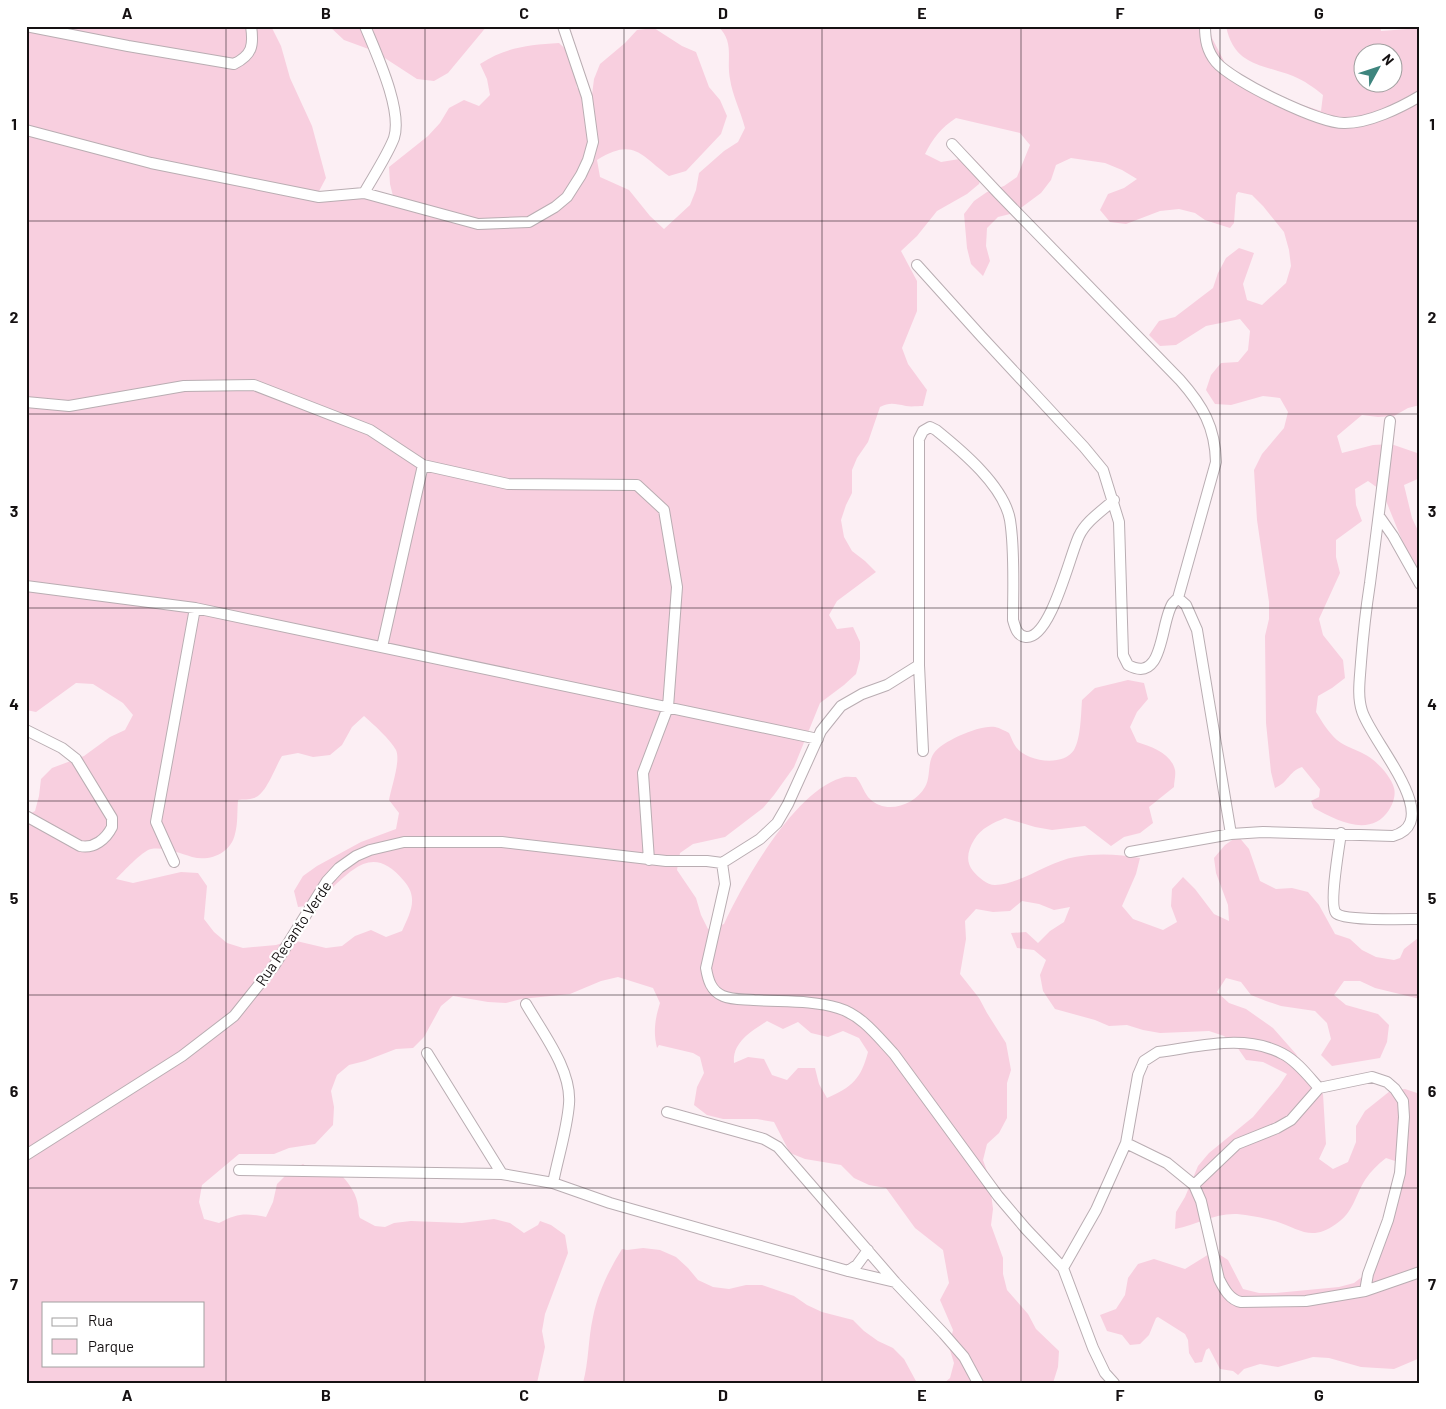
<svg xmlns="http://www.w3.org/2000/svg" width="1446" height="1409" viewBox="0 0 1446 1409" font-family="Barlow,sans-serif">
  <rect width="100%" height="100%" fill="#fceff4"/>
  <path fill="#f8cfdf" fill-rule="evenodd" d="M26 26H271L281 46 290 78 312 126 326 178 318 193 394 200 390 184 389 167 428 136 440 123 449 108 464 100 479 106 490 95 487 79 480 64C506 47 529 45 559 43L572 55 577 88 592 95 594 79 600 64 625 43 637 30 654 28 682 46 696 52 709 87 720 100 727 116 721 134 686 171 669 176C640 155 634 137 597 160L600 177 629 190 650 216 664 229 690 205 696 190 699 173 724 151 738 142 745 128C741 112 732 94 730 79 726 58 735 43 718 26H1209L1212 38 1228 69 1290 101 1321 111 1323 95C1313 87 1305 81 1293 76 1262 64 1234 66 1226 26H1380L1381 31 1420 28V405L1408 408 1394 416 1378 417 1362 415 1337 436 1342 453 1373 445 1391 444 1420 454V478L1404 485 1412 518 1420 535V579L1408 555 1382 491 1368 481 1355 489 1356 505 1362 521 1336 540V557L1340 573 1319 619 1323 635 1343 660 1345 678 1332 688 1318 696 1316 712C1322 722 1329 733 1337 740 1346 747 1355 749 1364 754 1375 759 1391 776 1394 788 1396 795 1393 804 1389 810 1371 838 1337 821 1314 808L1311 801 1319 797 1320 789 1302 767C1288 772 1289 782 1275 788L1271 772 1266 723 1265 636 1269 619V602L1257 520 1254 470 1262 454 1284 428 1288 412 1280 398 1263 396 1231 405 1215 404 1206 390 1211 375 1221 363 1238 362 1248 350 1250 331 1240 319 1206 326 1176 345 1160 346 1149 335 1159 321 1175 317 1213 288 1218 273 1226 258 1239 248 1254 253 1243 284 1247 300 1262 305 1286 283 1291 266 1289 250 1284 232 1263 206 1252 195 1238 192 1236 195 1234 223 1230 228 1205 220 1195 213 1179 209 1160 211 1126 224 1110 222 1100 210 1108 194 1124 188 1137 179 1122 170 1105 163 1071 158 1056 165 1051 180 1041 193 1014 213 998 217 987 228 986 246 990 261 983 276 971 264 967 248 964 214 974 201 987 192 1004 186 1017 177 1030 145 1020 133 956 118C941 128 933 138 925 154L941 162 972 157 984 169 979 184 967 194 937 211 917 236 901 251 917 281V311L902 348 908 364 927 390 923 406C918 406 911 407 906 406 895 404 890 402 880 407L868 442 857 458 852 470V493L846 505 841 520 844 537 852 551 865 561 876 572 837 601 829 615 837 629 853 627 860 642V659L856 674 844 685 820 703 794 767 774 795 763 808 725 837 693 844 680 853 677 870 696 898 701 915 708 929 724 924C744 881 794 792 841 778 845 776 851 777 856 777 862 784 865 795 870 799 886 815 915 805 925 787 931 777 927 763 934 753 942 741 981 724 995 727 1000 728 1005 731 1009 733 1011 737 1013 743 1016 747 1027 762 1063 767 1074 750 1081 738 1081 713 1082 700L1095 688 1128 680 1144 683 1148 699 1137 712 1130 727 1137 742C1152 747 1171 753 1175 770 1176 775 1174 782 1174 787L1149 807 1153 823 1140 833 1124 837 1111 846 1085 826 1052 830 1035 827 1005 818C993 823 981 828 974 840 968 850 965 861 973 871 978 877 987 885 995 885 1021 884 1050 861 1075 857 1095 853 1120 854 1140 858L1136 874 1122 906 1133 919 1163 930 1177 922 1171 906 1172 889 1183 877 1195 889 1214 914 1229 921 1228 905 1216 873 1214 858 1225 845 1238 836 1249 849 1260 881 1276 889 1292 888 1308 892 1319 905 1335 934 1350 939 1362 950 1376 957 1394 960 1400 958 1404 949 1418 938 1420 939V999L1375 988 1360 981H1344L1334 995 1346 1005 1378 1014 1389 1025 1387 1042 1380 1058 1332 1066 1321 1055 1331 1039 1327 1023 1315 1011 1281 1006 1266 1001 1251 995 1241 982 1226 978 1217 992 1229 1003 1246 1009 1273 1028 1296 1054 1313 1082 1323 1094 1326 1144 1319 1159 1333 1169 1348 1162 1356 1142V1126L1365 1111 1390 1091 1405 1089 1420 1094V1358L1394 1369 1361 1367 1329 1358 1313 1357 1278 1367 1260 1364 1244 1369 1238 1375 1233 1371 1220 1369 1209 1348 1206 1350 1202 1362 1195 1363 1189 1353 1188 1340 1185 1334 1158 1317 1156 1318 1149 1335 1140 1344 1130 1345 1122 1335 1107 1331 1100 1315 1116 1309 1125 1295 1128 1278 1138 1264 1154 1259 1185 1269 1214 1251 1228 1260 1243 1289 1259 1293H1276L1339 1287 1354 1283 1367 1273 1401 1163 1386 1158C1378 1164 1371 1171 1365 1180 1355 1196 1353 1213 1336 1224 1311 1242 1300 1229 1275 1221 1264 1218 1249 1215 1237 1214 1214 1213 1197 1225 1175 1229L1176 1212 1185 1197 1198 1166 1209 1153 1253 1117 1279 1086 1287 1074 1263 1062 1246 1060 1237 1047 1224 1036 1209 1031 1160 1033 1143 1030 1127 1025 1109 1026 1095 1020 1055 1009 1043 991 1040 975 1046 960 1034 950 1017 948 1011 933 1026 932 1038 943 1050 931 1064 922 1070 907 1054 910 1039 904 1022 901 1010 911 993 912 976 909 965 921 966 939 960 974 979 998 987 1013 1006 1043 1011 1070 1007 1083V1118L999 1133 987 1144 983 1160 989 1177 993 1209 991 1225 1003 1258V1274L1007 1290 1028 1314 1036 1329 1059 1351 1058 1367 1053 1383H944L950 1378 954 1363 949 1347 953 1330 940 1300 949 1283 943 1250 915 1228 886 1188 869 1185 854 1178 841 1165 805 1159 790 1153 774 1122 757 1119H723L707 1115 694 1105 697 1087 704 1073 700 1057 693 1053 659 1045 657 1048C653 1032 655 1019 660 1003L653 988 618 977 601 981 570 994 521 999 506 1003 488 1002 453 996 441 1006 424 1037 413 1048 396 1049 365 1061 349 1065 337 1075 331 1091 334 1107 333 1125 315 1144 289 1148 274 1154H239L202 1185 199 1202 204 1219 219 1223C238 1213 245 1213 266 1217L273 1202 277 1184 289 1172 303 1164C315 1174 328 1175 343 1177 350 1185 357 1195 358 1206 359 1211 358 1214 360 1218L375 1226 385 1227 394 1223 411 1221 462 1223 494 1219 510 1223 524 1233 538 1225 540 1221 551 1225 565 1235 568 1253 545 1314 542 1331 545 1347 537 1383H26V816L35 811 39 796 41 779 52 768 84 756 110 737 125 730 133 715 123 703 93 684 76 683 36 712 26 710ZM1364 52H1394V82H1364ZM364 716C373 724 390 739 396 750 401 761 391 788 389 800L399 813 396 829 361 842 317 866 303 876 294 891 298 907C302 906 308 906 313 904 319 901 326 894 331 889 357 864 376 847 404 881 419 898 410 913 402 931L386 937 371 930 355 936 342 946 326 948 292 940 276 945 243 948 227 943 214 932 204 919 207 886 198 873 181 872 133 883 116 879C123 872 142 851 151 849 165 847 179 853 192 857 210 862 231 853 235 834 238 824 237 811 238 800 243 799 249 800 254 798 266 795 275 767 282 756L298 753 313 757 330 755 342 745 352 727ZM767 1021 783 1029 798 1022 811 1033 828 1037 843 1031 859 1038 868 1052C861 1079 852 1087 827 1098L819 1084 815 1068H798L787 1080 772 1075 764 1059 748 1057 734 1063C732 1042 752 1031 767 1021ZM44 1303H204V1365H44Z
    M329 26H487L448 73 434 81 417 79 374 51 344 40Z
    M643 1248 660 1250 676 1257 688 1268 698 1280 713 1287 729 1289 746 1285H762L794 1296 807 1305 822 1312 853 1320 864 1331 878 1341 893 1348 904 1359 917 1383H583C589 1361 588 1339 593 1317 598 1292 609 1270 622 1249L627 1250Z"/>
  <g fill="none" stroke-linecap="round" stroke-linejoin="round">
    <g stroke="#b9adb2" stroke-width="12">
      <path id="minor" d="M26 26 128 46 234 64C252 55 254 46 251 26
        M1205 26C1205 40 1207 51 1216 62 1232 81 1320 124 1345 123 1369 123 1400 108 1420 96
        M26 130 151 163 319 197 364 193 478 224 529 222 555 207 567 197 581 175 588 160 593 142 587 97 563 26
        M364 193C373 177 388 154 394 138 403 110 376 53 365 26
        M917 265 981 336 1084 447 1103 470 1119 522 1123 655 1128 665C1165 685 1160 620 1173 603 1173 603 1178 598 1178 598L1216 462C1215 427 1203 406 1180 380L998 193 952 144
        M26 402 69 406 184 386 254 385 370 430 423 465 382 647
        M423 465 508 484 637 485 664 510 677 587 668 707 643 773 649 860
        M1379 516 1393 536 1420 584
        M26 586 195 608 818 739
        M1178 598 1186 605 1197 630 1231 834
        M919 665 887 685 862 694 841 706 821 731 788 804 777 823 760 839 722 863 725 884 706 968C708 980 711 991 723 996 732 1000 744 999 754 1000 781 1002 812 1000 838 1008 862 1015 878 1037 894 1054L998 1196 1026 1229 1063 1268 1093 1348 1105 1373 1114 1383
        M26 730 62 748 76 759 112 818V827C106 839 94 849 80 846L26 816
        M923 751 919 665V439L923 431 930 427 936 430C962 451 1004 486 1010 520 1015 551 1013 589 1013 620 1015 627 1017 636 1026 637 1051 639 1070 554 1079 536 1086 521 1102 511 1114 500
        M1341 833C1339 847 1329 905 1336 913 1343 921 1406 919 1420 919
        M1130 852 1231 834 1263 832 1393 836C1446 821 1371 741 1362 711 1357 696 1360 678 1361 662 1363 636 1366 609 1370 583 1377 529 1384 475 1390 421
        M174 862 156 822 195 608
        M526 1004C542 1032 572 1070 569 1104 567 1130 558 1157 553 1183
        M427 1053 502 1174
        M667 1112 764 1139 778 1147 895 1282 944 1334 964 1357 978 1383
        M1126 1143 1167 1163 1194 1185 1201 1201 1219 1279C1224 1289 1230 1300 1241 1302L1306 1301 1365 1291 1420 1272
        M26 1155 182 1056 234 1016 274 966 327 881 339 868 356 856 370 850 404 842H502L666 861H707L722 863
        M239 1170 502 1174 553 1183 610 1203 848 1271 895 1282
        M1194 1185 1237 1144 1277 1128 1291 1120 1319 1088 1372 1077 1387 1082 1395 1089 1403 1101 1404 1117 1400 1173 1388 1220 1368 1274 1365 1291
        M1063 1268 1096 1210 1126 1143 1138 1075 1144 1061 1158 1052C1198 1047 1245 1033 1283 1054 1297 1061 1309 1077 1319 1088
        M848 1271 857 1265 868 1250"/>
    </g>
    <use href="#minor" stroke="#fff" stroke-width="10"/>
  </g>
  <path fill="none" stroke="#151112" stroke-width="1" stroke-opacity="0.55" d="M226 26V1383M425 26V1383M624 26V1383M822 26V1383M1021 26V1383M1220 26V1383M26 221H1420M26 414H1420M26 608H1420M26 801H1420M26 995H1420M26 1188H1420"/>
  <g text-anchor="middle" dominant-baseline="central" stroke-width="4.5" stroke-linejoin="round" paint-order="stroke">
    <g font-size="15" fill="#151112" stroke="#fff">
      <text transform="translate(293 933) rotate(-56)">Rua Recanto Verde</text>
    </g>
  </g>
  <rect width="1446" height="1409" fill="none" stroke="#ffffff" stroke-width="55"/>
  <rect x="42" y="1302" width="162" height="65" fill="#ffffff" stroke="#a1a0a0"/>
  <rect x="52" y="1318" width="25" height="8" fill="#ffffff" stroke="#a1a0a0"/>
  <text x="88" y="1326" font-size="15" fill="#151112">Rua</text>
  <rect x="52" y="1339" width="25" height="15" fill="#f8cfdf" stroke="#a1a0a0"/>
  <text x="88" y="1352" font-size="15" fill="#151112">Parque</text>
  <g transform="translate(1378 68) rotate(50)"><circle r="24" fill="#ffffff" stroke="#a1a0a0"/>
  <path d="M0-4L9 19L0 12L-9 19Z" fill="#3e857e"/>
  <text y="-8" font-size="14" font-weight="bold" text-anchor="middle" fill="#151112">N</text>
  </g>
  <rect x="28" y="28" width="1390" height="1354" fill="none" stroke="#151112" stroke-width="2"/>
  <g font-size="16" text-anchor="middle" font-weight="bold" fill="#151112">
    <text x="127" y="19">A</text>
    <text x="326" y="19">B</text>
    <text x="524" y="19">C</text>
    <text x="723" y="19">D</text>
    <text x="922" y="19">E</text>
    <text x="1120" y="19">F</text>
    <text x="1319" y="19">G</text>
    <text x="14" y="130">1</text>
    <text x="1432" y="130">1</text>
    <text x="14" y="323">2</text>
    <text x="1432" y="323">2</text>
    <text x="14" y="517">3</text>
    <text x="1432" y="517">3</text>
    <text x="14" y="710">4</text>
    <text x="1432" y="710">4</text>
    <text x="14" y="904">5</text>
    <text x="1432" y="904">5</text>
    <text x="14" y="1097">6</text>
    <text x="1432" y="1097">6</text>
    <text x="14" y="1290">7</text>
    <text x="1432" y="1290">7</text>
    <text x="127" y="1401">A</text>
    <text x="326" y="1401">B</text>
    <text x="524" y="1401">C</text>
    <text x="723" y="1401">D</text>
    <text x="922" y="1401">E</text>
    <text x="1120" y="1401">F</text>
    <text x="1319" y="1401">G</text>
  </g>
</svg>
